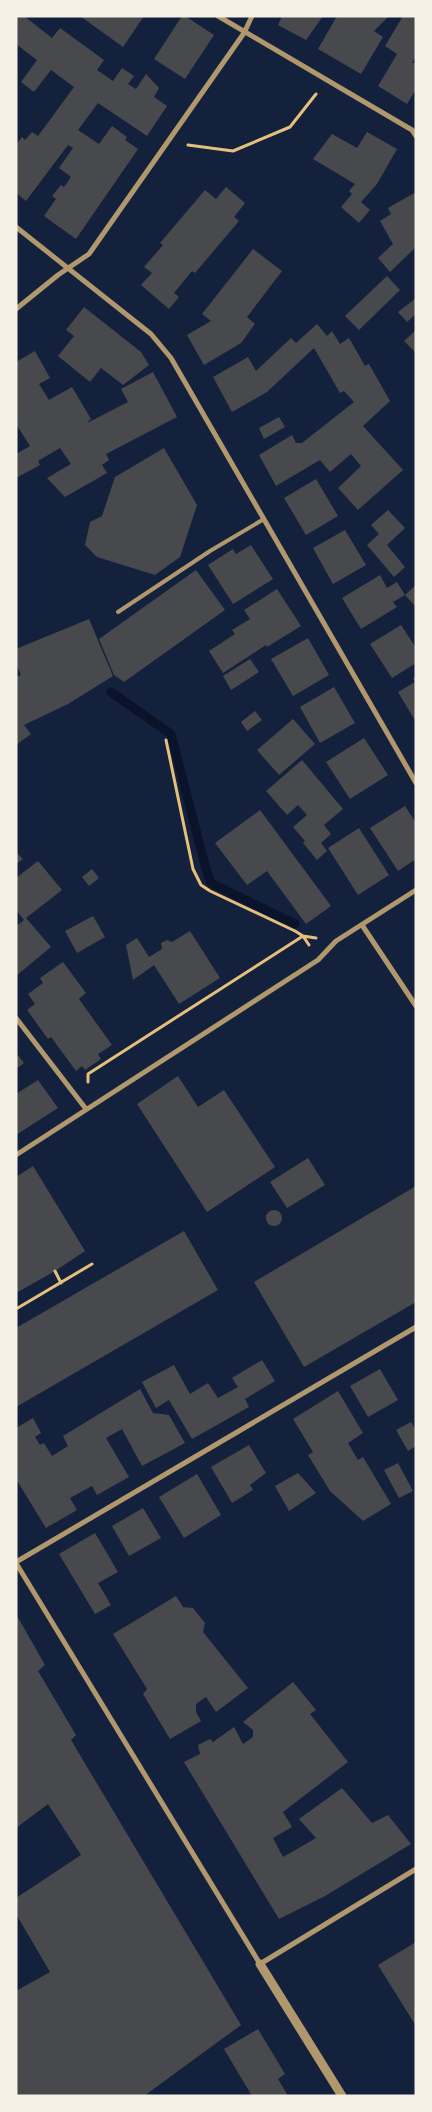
<svg xmlns="http://www.w3.org/2000/svg" width="432" height="2112" viewBox="0 0 432 2112" font-family="'Nunito Sans',sans-serif">
  <rect width="100%" height="100%" fill="#14213d"/>
  <g fill="none" stroke-linecap="round" stroke-linejoin="round">
    <path stroke="#0b132b" stroke-width="9" d="M111 692 171 734 206 869 211 883 295 924"/>
  </g>
  <path fill="#48494c" d="M16 16H24L52 38 60 28 104 60 97 70 113 81 122 68 134 76 128 84 136 89 146 74 159 88 154 97 167 106 147 136 98 103 78 130 99 144 112 126 127 137 125 140 138 149 76 239 44 216 56 199 52 196 61 185 64 187 71 177 59 168 73 148 68 145 26 201 16 193V145L22 137 25 140 32 132 38 136 74 87 51 70 34 92 21 82 37 60 16 44Z
    M80 16H144L123 47Z
    M182 16H185L214 35 185 79 154 59Z
    M282 16H323L306 40 278 25Z
    M337 16H389L374 31 383 37 361 74 318 49Z
    M403 16H416V56L412 63H416V89L407 104 378 86 397 54 385 46Z
    M367 132 397 149 377 184 361 202 370 210 359 223 341 207 352 194 349 191 355 184 313 159 332 134 357 148Z
    M226 187 245 203 234 217 239 221 195 273 192 271 174 293 179 297 169 309 141 285 152 273 144 267 163 245 160 243 205 190 216 199Z
    M416 192V247L390 272 378 258 393 244 380 221 391 214 388 208Z
    M253 249 282 271 247 317 255 324 241 343 204 365 187 335 211 321 202 314Z
    M387 276 400 290 359 330 345 316Z
    M416 298V314L407 322 398 312Z
    M84 307 141 352 149 365 123 385 101 368 90 382 58 356 74 336 66 330Z
    M317 324 327 336 332 331 340 344 349 338 365 366 369 364 390 401 363 426 403 470 358 510 338 488 361 466 351 454 330 472 320 460 276 486 259 455 292 435 296 443H302L354 402 344 391 340 393 314 348 267 392 232 412 213 377 248 357 256 371 291 338 296 343Z
    M416 330V353L404 341Z
    M35 351 50 378 39 384 49 400 72 387 91 419 88 421 89 422 128 402 121 389 153 372 177 417 106 454 109 460 102 465 107 473 65 497 47 478 71 464 60 448 38 461 40 465 16 478V454L30 446 16 424V362Z
    M279 417 285 427 264 439 259 428Z
    M164 448 197 505 180 557 155 575 97 557 85 545 90 522 102 516 115 477Z
    M316 479 338 516 306 535 284 498Z
    M388 510 405 528 387 545 405 567 394 577 367 545 379 534 371 525Z
    M345 530 366 565 333 584 313 548Z
    M251 545 273 579 233 604 208 565 233 549 236 554Z
    M196 570 225 610 124 682 114 675 99 639Z
    M380 575 387 588 397 582 405 595 393 602 397 607 361 629 342 598Z
    M416 585V605L415 606 405 595Z
    M277 589 301 626 267 647 266 645 223 673 209 651 235 634 232 630 250 619 244 610Z
    M89 619 113 676 68 704 24 725 31 734 16 745V677L21 675 16 664V649Z
    M401 625 416 648V663L392 678 370 644Z
    M308 638 329 675 293 696 271 659Z
    M250 659 259 672 231 690 223 676Z
    M416 676V722L398 692 415 682 413 678Z
    M334 687 355 723 320 743 300 707Z
    M255 711 262 720 247 731 241 722Z
    M293 719 315 744 279 775 257 750Z
    M364 738 388 775 350 799 326 762Z
    M302 760 343 809 324 825 331 834 321 843 327 851 317 860 303 843 305 841 293 827 307 815 298 805 287 815 266 791Z
    M405 806 416 823V859L398 871 370 828Z
    M260 810 331 906 306 924 267 871 247 885 215 843Z
    M359 828 389 875 358 895 328 848Z
    M16 852 23 859 16 864Z
    M38 861 62 890 26 918 51 947 16 976V926L24 920 16 910V878Z
    M92 869 99 878 89 886 82 877Z
    M93 916 105 937 77 953 65 931Z
    M190 931 220 978 179 1004 154 965 133 980 126 945 137 938 149 957 162 949 161 943 167 940 172 942Z
    M63 962 86 993 79 999 112 1045 98 1054 101 1059 85 1070 82 1066 76 1071 51 1037 48 1039 27 1010 35 1004 28 994 43 983 40 978Z
    M16 1053 24 1063 16 1069Z
    M178 1076 198 1107 224 1090 275 1167 207 1212 137 1104Z
    M38 1080 58 1108 16 1135V1094Z
    M308 1158 325 1185 287 1208 270 1182Z
    M33 1166 85 1251 55 1271 16 1293V1177Z
    M416 1186V1302L304 1367 254 1282Z
    M266 1218a8 8 0 1 1 16 0a8 8 0 1 1-16 0Z
    M184 1231 218 1290 16 1407V1328Z
    M262 1360 275 1381 245 1399 249 1407 192 1439 169 1400 156 1408 142 1382 174 1365 190 1394 208 1383 218 1398 238 1387 232 1378Z
    M380 1369 398 1400 368 1417 350 1386Z
    M140 1389 153 1413 169 1415 185 1443 142 1466 122 1429 106 1438 129 1477 97 1495 92 1486 70 1498 77 1510 46 1528 16 1479V1428L33 1418 41 1433 35 1437 40 1445 44 1443 52 1456 68 1446 63 1436Z
    M338 1391 363 1433 348 1443 358 1460 363 1457 391 1504 363 1521 330 1491 308 1455 313 1452 293 1419Z
    M411 1422 416 1430V1446L408 1451 396 1430Z
    M249 1445 266 1473 250 1485 253 1490 232 1503 211 1467Z
    M398 1463 413 1491 399 1498 384 1470Z
    M298 1473 316 1493 289 1511 275 1486Z
    M197 1474 221 1515 184 1538 159 1497Z
    M143 1508 161 1538 129 1556 112 1526Z
    M95 1533 118 1572 98 1583 111 1605 95 1614 59 1554Z
    M176 1596 183 1607 193 1608 205 1623 203 1632 248 1688 216 1712 206 1697 196 1704V1712L201 1721 170 1739 143 1694 147 1689 113 1634Z
    M16 1614 45 1665 38 1671 76 1735 71 1740 241 2025 144 2096H16V1991L50 1972 16 1914V1898L81 1855 48 1804 16 1828Z
    M293 1682 316 1710 310 1714 348 1762 283 1812 292 1827 273 1838 283 1857 316 1838 299 1819 342 1788 372 1823 388 1815 411 1844 325 1896 279 1919 184 1762 200 1754 198 1745 210 1739 213 1742 234 1727 243 1744 253 1737V1730L243 1722Z
    M416 1942V2026L378 1965Z
    M258 2029 285 2074 278 2079 288 2096H252L224 2049Z"/>
  <g fill="none" stroke-linecap="round" stroke-linejoin="round">
    <path stroke="#e5c07b" stroke-width="3" d="M188 145 233 151 290 127 316 94
      M166 740 193 869 201 885 210 891 295 931 303 936 309 945
      M88 1082V1074L303 936 316 938
      M55 1271 61 1283
      M16 1309 92 1264"/>
    <path stroke="#b1986c" stroke-width="4" d="M118 612 210 551 264 519"/>
    <path stroke="#b1986c" stroke-width="5" d="M218 16 412 130 416 136
      M16 227 151 334 171 358 416 783
      M16 309 58 275 89 254 244 33 252 16
      M362 925 416 1006
      M16 1018 86 1109
      M16 1155 318 960 336 941 416 890
      M16 1562 416 1327
      M16 1563 260 1964 416 1869"/>
    <path stroke="#b1986c" stroke-width="9" d="M260 1964 342 2096"/>
  </g>
  <rect width="432" height="2112" fill="none" stroke="#f6f1e7" stroke-width="35"/>
</svg>
